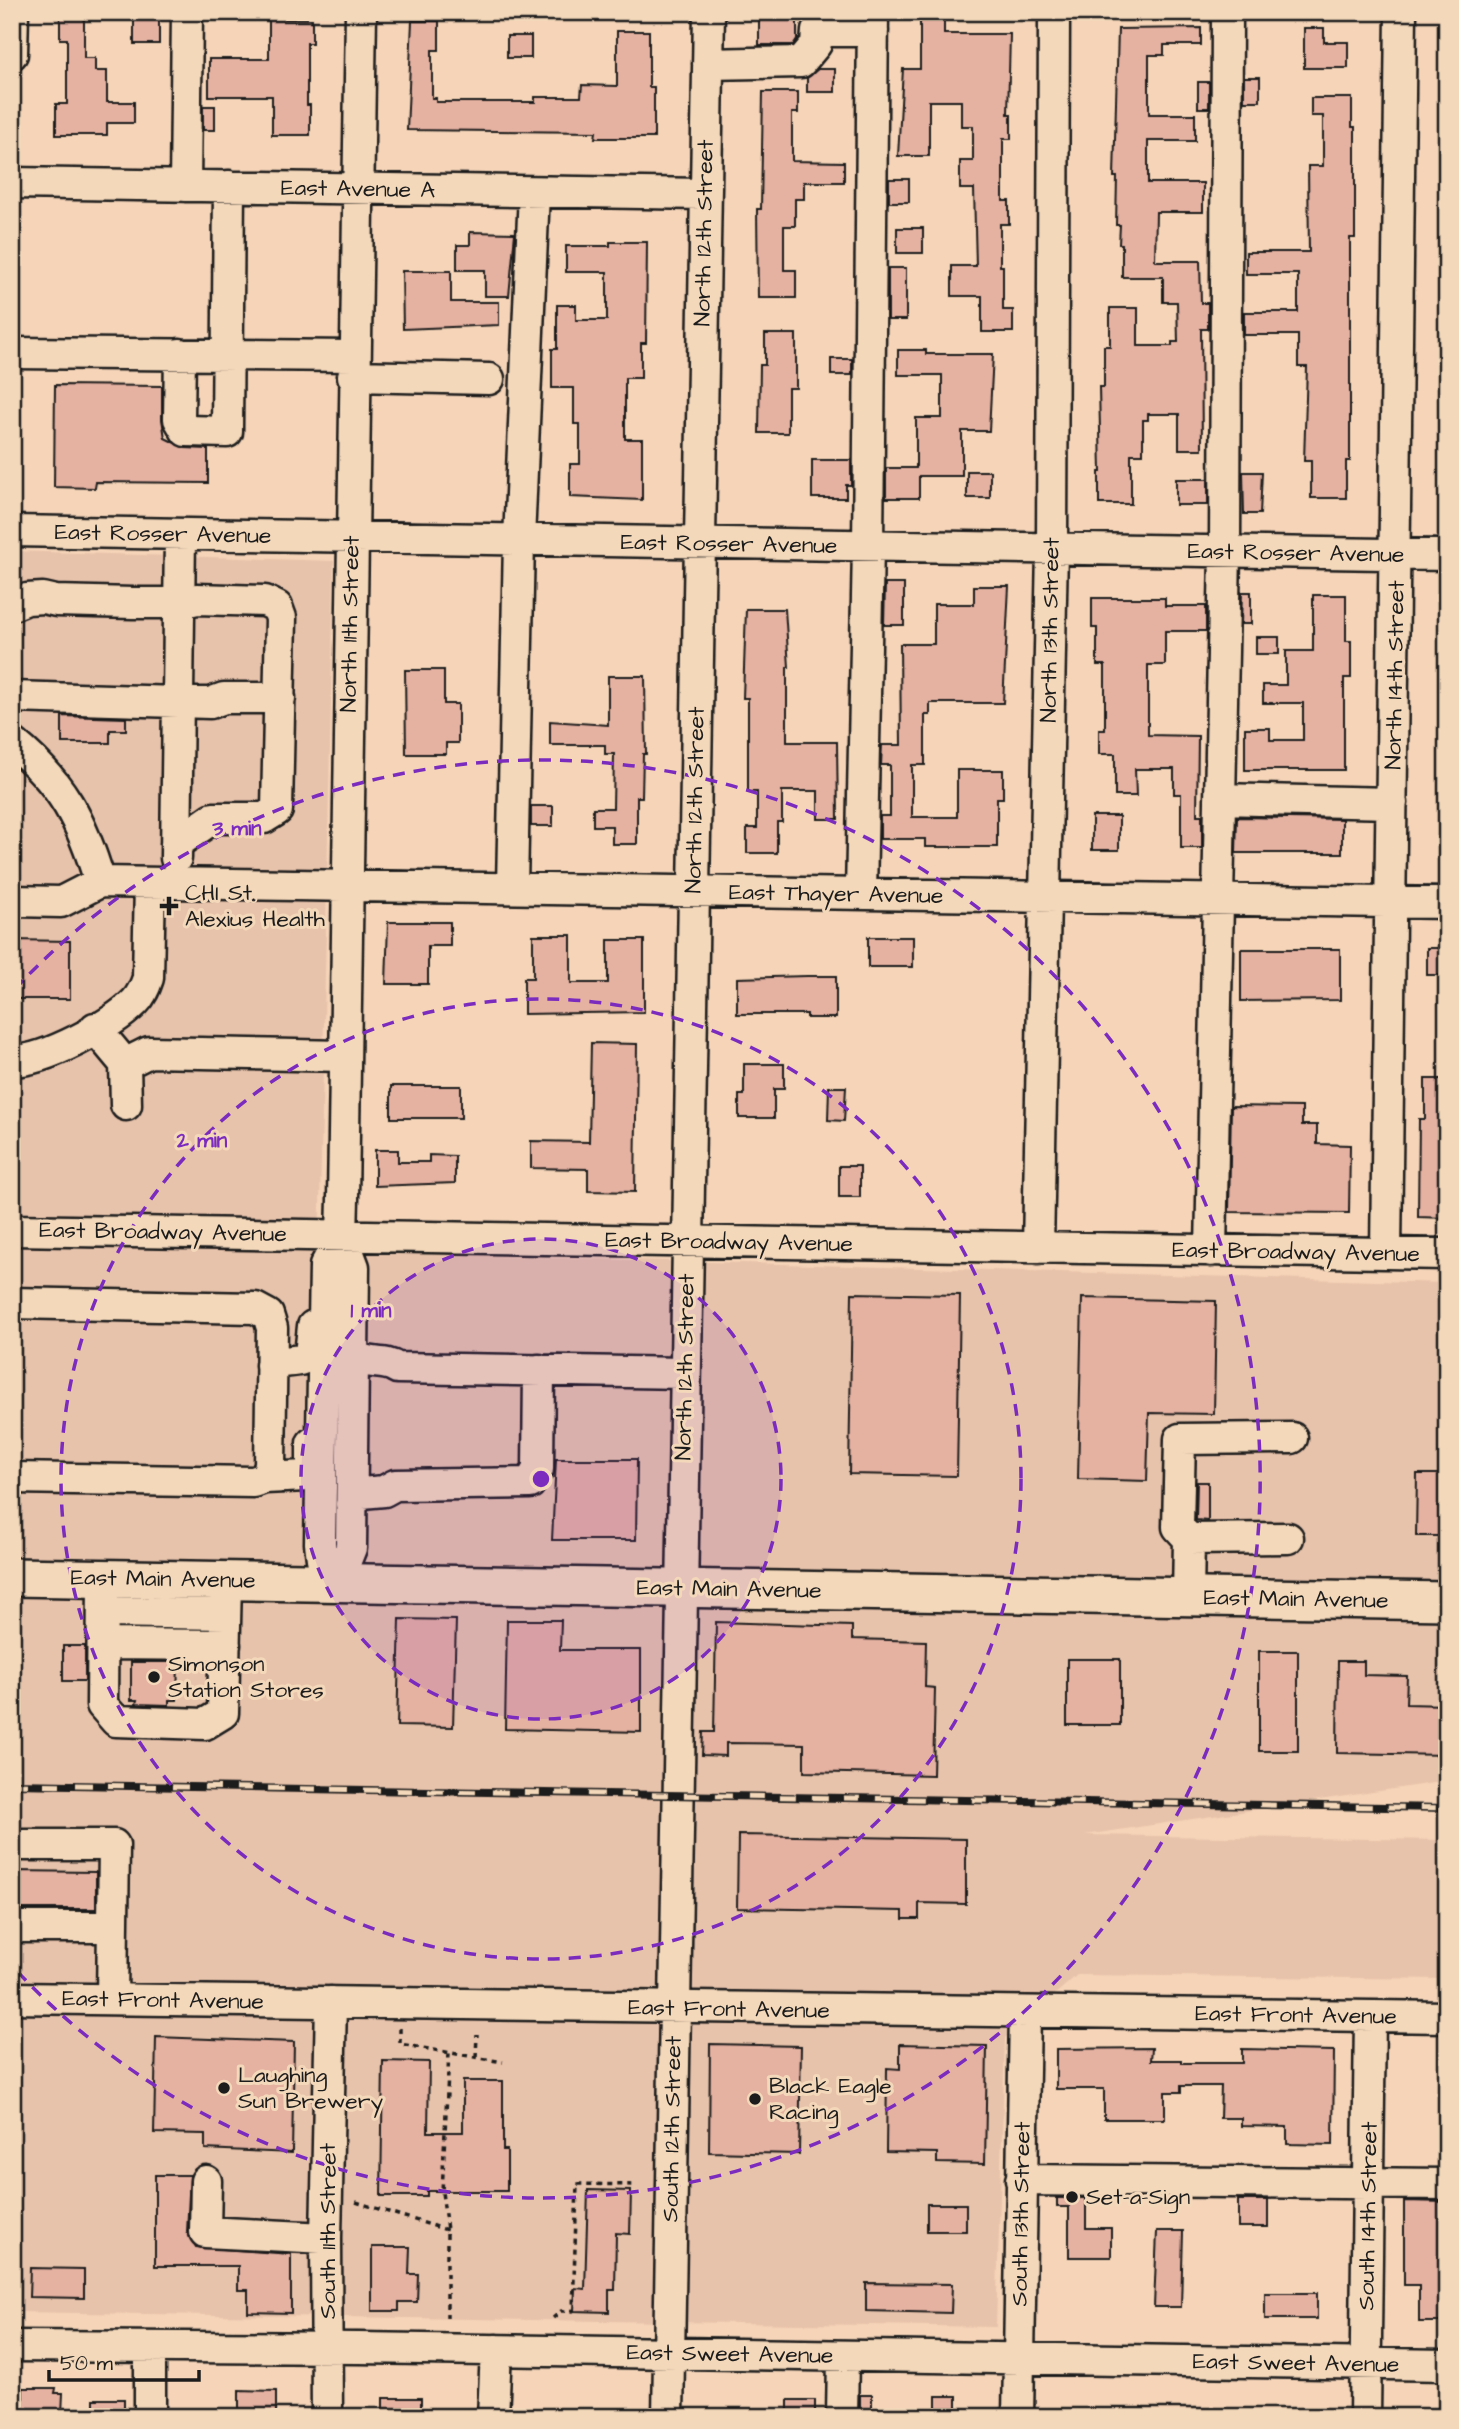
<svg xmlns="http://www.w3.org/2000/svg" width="1459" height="2429" viewBox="0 0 1459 2429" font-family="'Architects Daughter',sans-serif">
  <rect width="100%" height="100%" fill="#f5d4b8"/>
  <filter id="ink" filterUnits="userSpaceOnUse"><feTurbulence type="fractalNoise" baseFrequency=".0143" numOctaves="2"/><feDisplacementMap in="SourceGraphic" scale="14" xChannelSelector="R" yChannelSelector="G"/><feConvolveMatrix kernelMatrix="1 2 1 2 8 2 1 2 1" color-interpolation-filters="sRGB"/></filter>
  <g filter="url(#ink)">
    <path fill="#e8c3ab" d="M12 551 334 561 319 1251 1447 1283V1781L1085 1835 1447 1840V1979L1077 1975 1005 2038 996 2327 12 2312Z"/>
    <path fill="#e5b1a1" stroke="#1c1c1c" stroke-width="2" d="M759 12H797V39L793 45H759Z
      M60 13H84V58H95V71H107V102H134V123H107V135H56V104H67V39H60Z
      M134 15H159V44H134Z
      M269 19H312V43H307V105H310V135H272V96H209V59H269Z
      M920 20H944V34H1010L1008 114H1011V139H1003V201H1009V224H1000V266H1003V310H1013V332H982V296H952V266H976L974 189H960V161H973V126H961V101H929V156H898L903 69H920Z
      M412 21H439V50H432V98H436V102H535V97H581L582 85 617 86V31H649V87H654V138H595L596 132 407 130Z
      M1201 28V45H1164V55H1149V114H1195V141H1148V183H1203V212H1156L1155 261H1200L1201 303H1208V329H1201L1202 449H1179V414H1148V420H1143V454H1131V504H1099V472H1101L1099 387H1104V346H1110V308H1138V346H1172V342H1178L1177 302H1163V277H1122V244H1119L1120 225H1116L1117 177H1114L1118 29Z
      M1304 28H1324V42H1348V68H1304Z
      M507 36H531V58H507Z
      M818 69H835V92H807V78Z
      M1244 77H1260V101H1244Z
      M1198 82H1209V108H1198Z
      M763 92H798V113H792V161L844 162V182H804V199H795V226H784V270H796V298H758L757 209H761Z
      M1311 98H1352V127H1355V238H1350V461H1346V498H1311V461H1304L1307 367H1298V335H1244V312H1298V274H1246V252H1309L1308 166H1323V116H1311Z
      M203 106H215V130H203Z
      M889 179H909V202H889Z
      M897 228H923V253H897Z
      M470 232 515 233 509 296H485V270H457V245H470Z
      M610 242H647L646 343H641V378H625V439H642V500L570 497V464H580V424H574V388H552V349H557V305H576V320H607V272H566V246H610Z
      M888 268H906V320H888Z
      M402 271H451V302H499V325L403 329Z
      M765 334H796V388H788V433H759L760 365H765Z
      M898 350H926V354H993L989 431H962V476H919V498H886V468H916V418H942V375H898Z
      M831 359H852V375H831Z
      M55 385 162 386V419L165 438 185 448 208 449V483L96 482 95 488 54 487Z
      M812 460H851V485H846V498H812Z
      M967 471H990V498H967Z
      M1243 472H1262L1260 514H1244Z
      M1176 479H1208V505H1176Z
      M885 584H904V625H884Z
      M974 586H1009L1003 703H930V715H925V765H912V817H957V770H1003V798H997V847H925V839H880V816H890V765H881L882 745H901L900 644H934V604H974Z
      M1242 592H1251V624H1241Z
      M1313 595H1346V641H1351V678H1344V770H1245V728H1270V740H1303V703H1263V685H1286V651H1313Z
      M1092 598H1165V606H1206V631H1165V665H1148V735L1198 736 1197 815H1202V848H1181V794H1174V769H1135L1136 796H1115V754H1099V730H1105V665H1097V628H1092Z
      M746 609H785L789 667H787V742H837L838 819H818V791H782V822H777V853H747V828H757V792H748V698H743Z
      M1256 637H1279V654H1256Z
      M405 670H444V704H458V743H446V754H406Z
      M608 676H645L646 754H643L642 797H637V844H612V826H593V808H613L614 754H605V745H550V721L608 725Z
      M62 716 126 718V730H110V743H62Z
      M531 806H553V826H531Z
      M1092 816H1119V850H1092Z
      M1237 817 1342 819V853H1236Z
      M388 922H450V946H428V984H386Z
      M533 935H571V983H608V940H644V1012L524 1014V978H533Z
      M868 937H913V967H868Z
      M12 940 70 941V999H12Z
      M1427 948H1447V975H1427Z
      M1241 949H1340V1000L1241 1001Z
      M807 976H836V1018H807V1014H737V978Z
      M591 1043 637 1044 635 1192 588 1191V1169L531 1168V1141L589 1142Z
      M744 1064H784V1089H774V1118H739V1095H744Z
      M1425 1079H1447V1218L1418 1217 1419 1119H1425Z
      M391 1086H461V1118H391Z
      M829 1087H846L844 1121 828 1120Z
      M1231 1106 1302 1107V1125H1317V1144L1350 1145 1349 1213 1229 1212Z
      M375 1150H398V1162H429V1155L455 1156V1183L375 1186Z
      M839 1166H860V1197H839Z
      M852 1293 960 1295 957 1476 849 1474Z
      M1082 1298 1216 1301 1214 1414 1149 1413 1147 1481 1078 1479Z
      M556 1459H637L636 1540H552Z
      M1417 1474H1447V1536H1416Z
      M1197 1482H1208V1521L1196 1520Z
      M400 1619 456 1620 453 1727 397 1726Z
      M507 1620H561L560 1650H641V1732L505 1729Z
      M716 1622 852 1626V1639L926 1641 925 1687 935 1688 933 1775 804 1772V1744L726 1743V1756L702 1755 703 1732H714Z
      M63 1646H85V1681H63Z
      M1259 1651H1298V1751H1259Z
      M1067 1659H1120V1725H1067Z
      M1338 1661H1364V1675L1407 1676 1406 1704 1447 1705V1755L1337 1753Z
      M131 1662H178L177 1700H169V1705L136 1704 137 1700H131Z
      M738 1835 966 1839V1904L919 1903V1919H903V1911L737 1908Z
      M12 1871 96 1872V1909H12Z
      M156 2037 294 2042 292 2153 205 2149V2134L154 2133Z
      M710 2044 801 2046 799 2154 709 2152Z
      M900 2044 987 2046 985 2164 937 2163V2153L886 2152 887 2068 900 2069Z
      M1152 2048 1151 2060H1181V2063H1242V2049L1334 2051 1333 2145 1287 2144V2127L1241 2126V2118H1220L1221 2086H1181V2092H1165V2119H1104V2089H1056V2049Z
      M383 2061 429 2062 428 2132H463V2081H503V2150H507V2191H427V2196H381Z
      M155 2175H190L187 2232 196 2247 291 2254V2313L248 2312V2290H238V2266H155Z
      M588 2190 631 2191 630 2234 616 2233 615 2290H609V2312L574 2311 575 2288 585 2289Z
      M1057 2198H1086V2228H1111V2257H1069V2207H1057Z
      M1238 2200H1268V2227H1238Z
      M1404 2201 1447 2202V2322H1419V2285H1404Z
      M927 2204H966V2231H927Z
      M1157 2231H1183L1181 2307H1154Z
      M372 2247H410L409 2274H418L417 2302H399V2311H372Z
      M30 2268 84 2269V2298L29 2297Z
      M866 2283 952 2284 951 2313 866 2311Z
      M1265 2293H1317V2319H1265Z
      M23 2388H56L55 2393H63L62 2414 23 2413Z
      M239 2390 276 2391V2414L239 2413Z
      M860 2395H872V2417H860Z
      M936 2396H957V2415H936Z
      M383 2398H421V2417H383Z
      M94 2399H124V2417H94Z
      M788 2400H815V2417H788Z"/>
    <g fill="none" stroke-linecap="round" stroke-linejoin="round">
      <g stroke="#1c1c1c" stroke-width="35">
        <path id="minor" d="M12 54 13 12
          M708 64 801 62 816 44 817 31H873
          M12 183 705 194
          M185 186 187 12
          M12 353 354 356
          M180 354 179 419 186 431 227 432 229 186
          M353 376 489 379
          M12 531 1447 555
          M12 605 27 599 43 598 56 601 133 603H179L197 599 265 601 277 607 281 618 277 810 264 818H213L176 844
          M12 697 210 703 224 698H280
          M12 742C62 782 82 821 100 882
          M1220 799 1392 803
          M176 858 180 535
          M512 887 519 540 534 192
          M861 894 868 546 873 12
          M12 901 61 902 100 882 1447 903
          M95 1028 125 1064 126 1105
          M12 1061C45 1061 112 1025 135 1002 142 995 145 987 148 978L150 883
          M125 1064 149 1052 344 1056
          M12 1230 1447 1254
          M342 1235 325 1266 320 1543 322 1559 337 1583 351 1548 354 1267 342 1235 343 1199 361 12
          M1038 1248 1052 549 1054 12
          M1211 1251 1225 552 1227 12
          M1386 1253 1401 12
          M12 1303 255 1308 268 1315 272 1328 270 1466 265 1478 253 1482 12 1478
          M353 1355C367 1366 384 1359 397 1368L684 1373
          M271 1365C284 1359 299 1364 310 1355L313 1326
          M265 1478 306 1476 312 1466V1443
          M351 1504 362 1493 384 1491 395 1485 530 1483 538 1469 539 1370
          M1288 1538 1189 1539 1178 1527 1180 1439 1292 1438
          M103 1578 102 1705 116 1721 205 1724 223 1713 226 1581
          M1188 1597 1189 1539
          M103 1612 225 1614
          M103 1644 225 1645
          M12 1845H114L112 1999
          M12 1927H113
          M12 1998 1447 2017
          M1021 2180 1447 2184
          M206 2181 205 2232 326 2238
          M12 2346 359 2348 1447 2365
          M150 2417V2348
          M327 2417 326 2238 331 2002
          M493 2417 496 2350
          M668 2417 709 12
          M842 2417 843 2356
          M1018 2417 1025 2012
          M1365 2417 1370 2016"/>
      </g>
      <g stroke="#1c1c1c" stroke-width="42">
        <path id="major" d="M12 1577 1447 1601"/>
      </g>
      <path stroke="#1c1c1c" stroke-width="3.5" stroke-dasharray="5 5" stroke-linecap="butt" d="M13 1280 14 1261
        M400 2028V2044L503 2062
        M476 2057 477 2035
        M356 2202 447 2230
        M447 2318V2230L442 2192 449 2053
        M553 2318 561 2311H573L577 2184 637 2185"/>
      <use href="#minor" stroke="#f4d8ba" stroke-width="30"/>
      <use href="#major" stroke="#f4d8ba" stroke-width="37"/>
      <g stroke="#1c1c1c" stroke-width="8">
        <path id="rail" d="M12 1784 1447 1808"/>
      </g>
      <use href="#rail" stroke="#f4d8ba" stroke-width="5" stroke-dasharray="16" stroke-linecap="butt"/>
    </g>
  </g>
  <circle cx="541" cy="1479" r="240" fill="#7b2cbf" fill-opacity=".12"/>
  <g fill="none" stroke="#7b2cbf" stroke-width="3.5" stroke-dasharray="12 9">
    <circle cx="541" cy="1479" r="240"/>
    <circle cx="541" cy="1479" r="480"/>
    <path d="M15 989A719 719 0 1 1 15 1969"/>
  </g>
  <g fill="#1c1c1c" stroke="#f4d8ba" stroke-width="2.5">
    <path d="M165.5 895.5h7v7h7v7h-7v7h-7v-7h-7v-7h7z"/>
    <circle cx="154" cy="1677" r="7"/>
    <circle cx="224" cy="2088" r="7"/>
    <circle cx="755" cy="2099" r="7"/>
    <circle cx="1072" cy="2197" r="7"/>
  </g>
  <g text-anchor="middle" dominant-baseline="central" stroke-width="6" stroke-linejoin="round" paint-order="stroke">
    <g font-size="23" fill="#1c1c1c" stroke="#f4d8ba">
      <text transform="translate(358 189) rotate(1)">East Avenue A</text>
      <text transform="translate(704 233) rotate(-89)">North 12th Street</text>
      <text transform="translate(163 534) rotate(1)">East Rosser Avenue</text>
      <text transform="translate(729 544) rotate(1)">East Rosser Avenue</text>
      <text transform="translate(1296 553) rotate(1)">East Rosser Avenue</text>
      <text transform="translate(350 624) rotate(-89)">North 11th Street</text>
      <text transform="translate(1050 630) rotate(-89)">North 13th Street</text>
      <text transform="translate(1395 675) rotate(-89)">North 14th Street</text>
      <text transform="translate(695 800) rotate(-89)">North 12th Street</text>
      <text transform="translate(836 894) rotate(1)">East Thayer Avenue</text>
      <text transform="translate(163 1232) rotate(1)">East Broadway Avenue</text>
      <text transform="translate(729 1242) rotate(1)">East Broadway Avenue</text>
      <text transform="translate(1296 1252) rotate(1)">East Broadway Avenue</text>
      <text transform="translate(685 1367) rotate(-89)">North 12th Street</text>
      <text transform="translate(163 1579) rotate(1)">East Main Avenue</text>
      <text transform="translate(729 1589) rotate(1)">East Main Avenue</text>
      <text transform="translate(1296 1599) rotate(1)">East Main Avenue</text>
      <text transform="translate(163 2000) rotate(1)">East Front Avenue</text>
      <text transform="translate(729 2009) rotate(1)">East Front Avenue</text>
      <text transform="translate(1296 2015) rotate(1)">East Front Avenue</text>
      <text transform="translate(672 2129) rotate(-89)">South 12th Street</text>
      <text transform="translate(1021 2214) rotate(-89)">South 13th Street</text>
      <text transform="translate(1368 2216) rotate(-89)">South 14th Street</text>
      <text transform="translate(328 2231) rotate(-90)">South 11th Street</text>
      <text transform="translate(730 2354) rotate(1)">East Sweet Avenue</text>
      <text transform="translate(1296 2363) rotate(1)">East Sweet Avenue</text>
    </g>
    <g font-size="23" fill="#1c1c1c" stroke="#f4d8ba" text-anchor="start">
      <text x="185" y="893">CHI St.<tspan x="185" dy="26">Alexius Health</tspan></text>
      <text x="168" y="1664">Simonson<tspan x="168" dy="26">Station Stores</tspan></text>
      <text x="238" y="2075">Laughing<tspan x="238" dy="26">Sun Brewery</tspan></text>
      <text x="769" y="2086">Black Eagle<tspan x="769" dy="26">Racing</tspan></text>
      <text x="1086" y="2197">Set-a-Sign</text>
    </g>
  </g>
  <circle cx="541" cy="1479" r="10" fill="#7b2cbf" stroke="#f4d8ba" stroke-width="3.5"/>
  <g font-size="21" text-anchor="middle" font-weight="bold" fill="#7b2cbf" stroke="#f4d8ba" stroke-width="6" stroke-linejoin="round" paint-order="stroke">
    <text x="237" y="835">3 min</text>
    <text x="202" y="1147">2 min</text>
    <text x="371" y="1317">1 min</text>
  </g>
  <rect width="1459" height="2429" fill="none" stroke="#f4d8ba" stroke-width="42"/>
  <rect x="21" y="21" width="1417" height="2387" fill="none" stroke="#1c1c1c" stroke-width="2.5" filter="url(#ink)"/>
  <path d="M49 2370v10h150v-10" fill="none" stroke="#1c1c1c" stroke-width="3.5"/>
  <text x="60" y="2370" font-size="21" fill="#1c1c1c" stroke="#f4d8ba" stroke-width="5" paint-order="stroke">50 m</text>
</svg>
